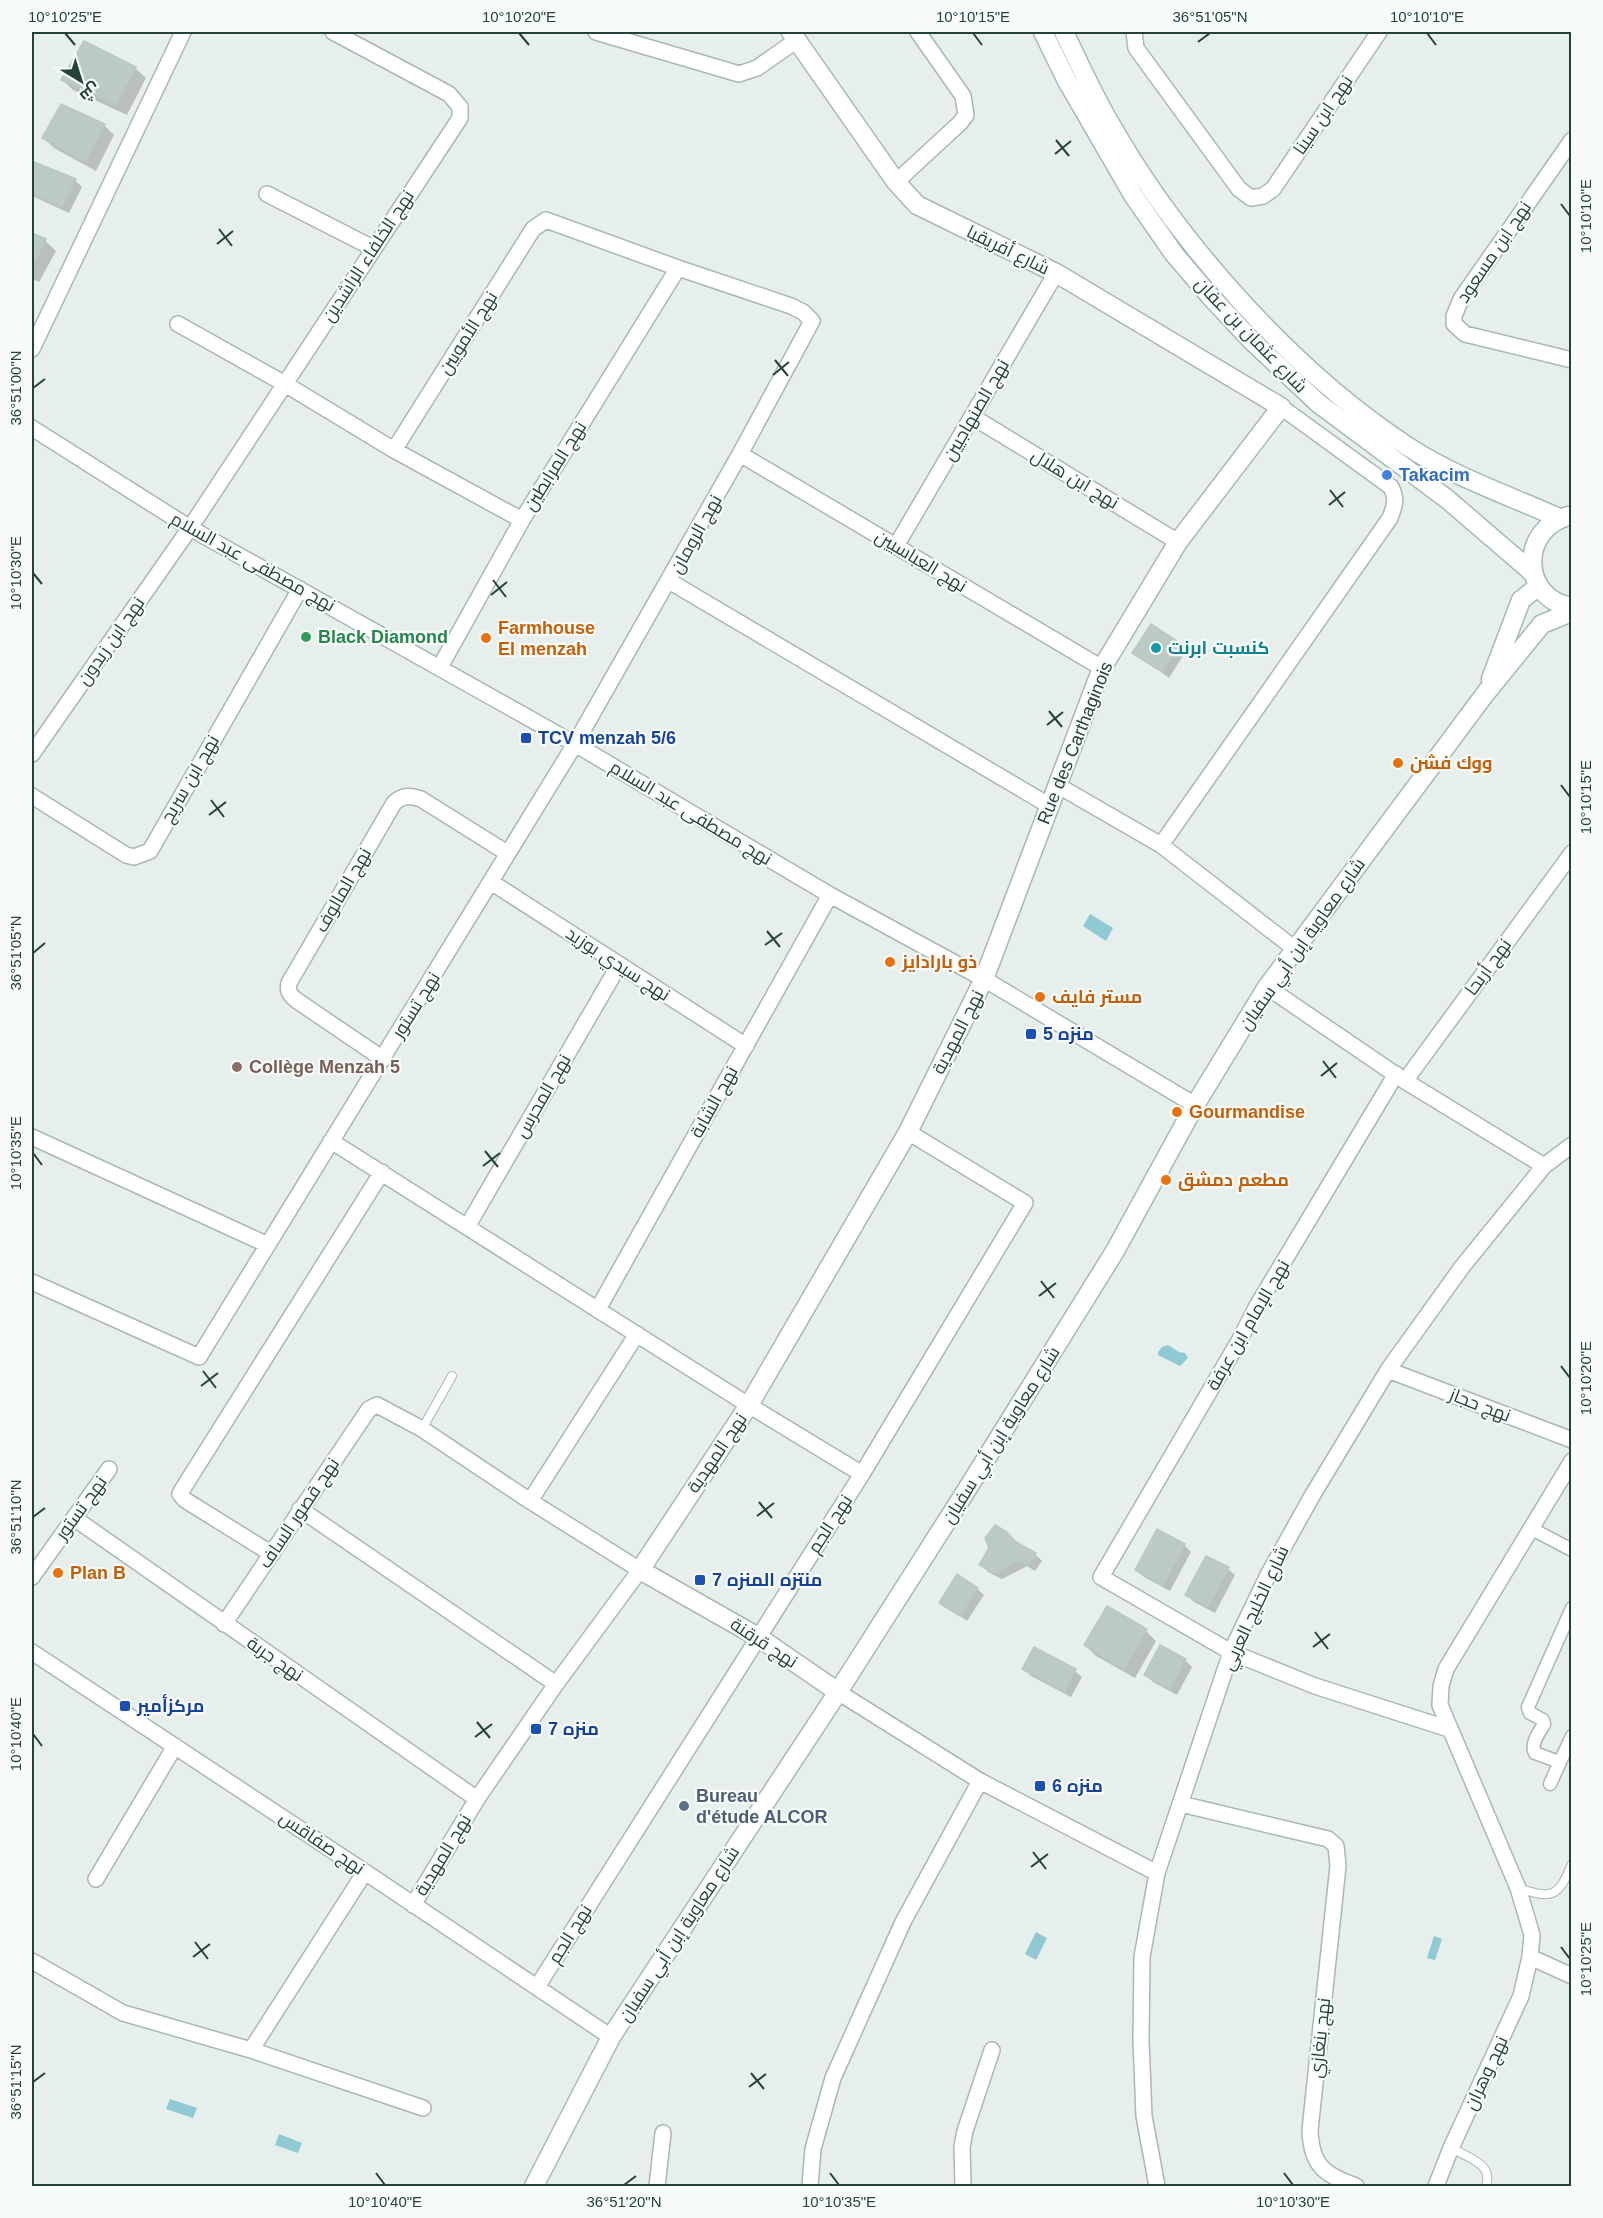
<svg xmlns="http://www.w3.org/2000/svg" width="1603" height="2218" viewBox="0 0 1603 2218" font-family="Arial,Cairo,sans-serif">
  <rect width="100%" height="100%" fill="#e6efeb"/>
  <path fill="#8ec9d4" d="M1090 914 1113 928 1106 941 1083 926Z
    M1168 1345 1179 1352 1185 1353 1188 1358 1180 1366 1158 1355V1352L1162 1347Z
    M1036 1932 1047 1938 1036 1960 1025 1954Z
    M1434 1936 1442 1939 1435 1960 1427 1958Z
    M170 2099 197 2108 193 2118 166 2109Z
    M279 2134 302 2143 298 2153 275 2145Z"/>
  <path fill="#0003" d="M135 68 146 78 127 115 73 90 63 80Z
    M104 125 114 135 96 171 54 148 44 138Z
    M34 164 75 180 82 187 69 213 32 196V170Z
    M32 234 45 241 56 251 39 282 32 279Z
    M1152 626 1186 651 1169 678 1134 652Z
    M1018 1545 1035 1554 1042 1561 1035 1571 1027 1566 1002 1579 988 1572 981 1565Z
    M1184 1545 1191 1552 1170 1591 1144 1577 1137 1570Z
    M1228 1569 1235 1575 1215 1613 1194 1602 1187 1595Z
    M977 1589 984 1595 967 1621 941 1602Z
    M1146 1631 1156 1641 1135 1678 1096 1656 1085 1645Z
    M1035 1649 1075 1671 1082 1677 1071 1697 1031 1676 1024 1669Z
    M1185 1660 1192 1667 1177 1695 1153 1682 1146 1675Z"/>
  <path fill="#bbcac4" stroke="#b8c9c2" stroke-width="1.5" d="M84 41 136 67 116 105 61 80Z
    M61 104 105 124 85 162 42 138Z
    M34 162 76 179 62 207 32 194V166Z
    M32 233 46 239 32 267Z
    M1151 624 1180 643 1162 672 1132 653Z
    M995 1525 1007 1532 1016 1542 1036 1553 1028 1566 1019 1560 995 1573 979 1565 989 1548 985 1538Z
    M1157 1529 1185 1544 1163 1585 1135 1570Z
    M1206 1556 1229 1567 1208 1607 1185 1595Z
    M957 1574 978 1588 960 1616 939 1603Z
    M1107 1606 1147 1629 1124 1669 1084 1645Z
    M1160 1645 1186 1659 1170 1689 1144 1675Z
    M1034 1647 1076 1669 1064 1692 1022 1669Z"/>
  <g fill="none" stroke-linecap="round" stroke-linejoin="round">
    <g stroke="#a8b8b2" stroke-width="10">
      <path id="service" d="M422 1429 452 1376
        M1518 1888C1552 1899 1558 1898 1572 1864
        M1451 2148C1467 2157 1494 2164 1486 2186"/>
    </g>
    <g stroke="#a8b8b2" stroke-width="15">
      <path id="pedestrian" d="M1530 1528 1572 1550
        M1559 1762 1535 1753C1530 1744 1539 1733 1544 1724L1543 1720 1530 1713 1528 1707 1572 1608
        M1550 1784 1572 1736"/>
    </g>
    <g stroke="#a8b8b2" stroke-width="18">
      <path id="minor" d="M596 32 739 74 757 68 797 40
        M1134 32 1136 48 1239 189 1251 198 1263 196 1273 189 1379 32
        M1572 140 1461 299 1454 316V324L1465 334 1572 360
        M896 182 960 123 966 115 963 96 918 32
        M267 194 373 248
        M178 324 285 384 394 450 522 520
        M32 349 183 32
        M973 417 1178 542
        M32 428 190 528 575 744 830 895 984 979 1195 1105
        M740 454 1102 668
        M896 546 1056 273
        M669 581 1050 806
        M440 667 522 520 678 268
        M32 754 190 528 460 118V107L449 94 333 32
        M1057 785 1161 845 1295 949
        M32 796 126 855 134 857 150 851 300 589
        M1161 845 1390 518C1395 505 1397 499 1391 487L1281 407
        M491 882 746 1046
        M1267 987 1405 1081 1544 1166
        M383 1059 296 1000C290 995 287 991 289 983L394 803C403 795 410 795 421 799L507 853
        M1396 1074 1257 1306 1239 1341 1101 1577 1231 1652 1315 1686 1449 1729
        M1405 1081 1572 853
        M32 1137 268 1245
        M331 1141 742 1401 862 1474
        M467 1227 619 965
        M32 1282 199 1357 575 744 740 454 812 321 803 312 791 306 678 268 546 220 533 229 394 450
        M598 1309 830 895
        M1388 1370 1572 1440
        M530 1501 637 1334
        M300 1509 556 1684
        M74 1518 477 1799
        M272 1554 185 1500 180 1494 182 1490 382 1172
        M32 1577 109 1469
        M224 1624 369 1409 377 1405 422 1429 530 1501 640 1570 556 1684 477 1799 413 1905
        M32 1652 365 1872 611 2037
        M838 1692 980 1781 1157 1873
        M1181 1804 1328 1839 1336 1846 1338 1866 1310 2130C1311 2165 1324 2175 1356 2186
        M96 1879 175 1746
        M1530 1957 1572 1976
        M32 1961 123 2013 251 2050 423 2108
        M537 1987 862 1474 1025 1203 908 1132
        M251 2050 365 1872
        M657 2186 663 2133
        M810 2186 813 2149 833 2078 903 1922 980 1781
        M963 2186 962 2147 965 2131 992 2050
        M1157 2186 1144 2116 1141 2040 1142 1957 1157 1873 1231 1652 1268 1575 1312 1496 1388 1370 1462 1267 1544 1166 1572 1145
        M1436 2186 1451 2148 1521 1996 1530 1957 1532 1935 1518 1888 1440 1705 1441 1686 1446 1669 1572 1461"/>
    </g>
    <g stroke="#a8b8b2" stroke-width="21">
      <path id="tertiary" d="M791 32 896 182 917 205 1056 273 1281 407 1178 542 1102 668 984 979 908 1132 749 1405 640 1570 758 1637 838 1692"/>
    </g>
    <g stroke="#a4bbb3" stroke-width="21">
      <path id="secondary" d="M1043 32 1067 81 1133 195 1174 254 1209 295 1252 341 1318 403 1447 499 1533 573
        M1064 32C1079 63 1093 95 1111 125 1178 243 1293 371 1407 446 1454 477 1508 495 1559 518
        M1572 515C1518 527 1520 599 1572 607
        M1491 679 1521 600 1539 586
        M534 2186 611 2037 838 1692 966 1491 1115 1251 1195 1105 1267 987 1485 694 1542 624 1572 612"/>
    </g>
    <use href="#service" stroke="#fff" stroke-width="8"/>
    <use href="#pedestrian" stroke="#fff" stroke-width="12"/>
    <use href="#minor" stroke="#fff" stroke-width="15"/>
    <use href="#tertiary" stroke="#fff" stroke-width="18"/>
    <use href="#secondary" stroke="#fff" stroke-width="18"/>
  </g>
  <path fill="none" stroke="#24423a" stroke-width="2" d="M65 33 75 45M519 33 529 45M973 33 982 45M1427 33 1436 45M1198 42 1210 33M1056 140 1069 156M1055 154 1071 141M1561 204 1570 216M219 229 232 246M217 244 233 231M775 360 788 376M773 375 789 362M33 388 45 379M1330 490 1343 507M1329 505 1345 492M33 573 42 584M493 580 506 597M491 595 507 582M1049 711 1062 727M1047 725 1063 712M1561 785 1570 797M211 800 224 817M209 815 226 802M767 931 780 947M765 945 782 933M33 953 45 943M1323 1061 1336 1078M1321 1076 1337 1063M485 1151 498 1167M33 1153 42 1165M483 1166 500 1153M1041 1281 1054 1298M1039 1296 1056 1283M1561 1366 1570 1378M203 1371 216 1388M201 1386 218 1373M759 1502 772 1518M757 1516 774 1503M33 1517 45 1508M1315 1632 1328 1649M1313 1647 1330 1634M477 1722 490 1738M33 1734 42 1746M475 1737 492 1724M1033 1852 1046 1869M1031 1867 1048 1854M195 1942 208 1959M1561 1947 1570 1959M193 1957 210 1944M751 2073 764 2089M33 2082 45 2073M749 2087 766 2074M376 2173 385 2185M830 2173 839 2185M1284 2173 1293 2185M624 2185 636 2176"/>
  <circle fill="#3f7fe0" stroke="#f7fbf9" stroke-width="2" cx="1387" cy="475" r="6"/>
  <circle fill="#2e9e5b" stroke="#f7fbf9" stroke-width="2" cx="306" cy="637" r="6"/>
  <g fill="#e8710a" stroke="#f7fbf9" stroke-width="2">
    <circle cx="486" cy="638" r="6"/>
    <circle cx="1398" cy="763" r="6"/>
    <circle cx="890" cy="962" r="6"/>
    <circle cx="1040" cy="997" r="6"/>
    <circle cx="1177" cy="1112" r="6"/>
    <circle cx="1166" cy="1180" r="6"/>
    <circle cx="58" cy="1573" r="6"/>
  </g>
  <circle fill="#0f9aa8" stroke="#f7fbf9" stroke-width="2" cx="1156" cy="648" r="6"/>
  <g fill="#1a4fb4" stroke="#f7fbf9" stroke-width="2">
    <rect x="520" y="732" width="12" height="12" rx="3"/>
    <rect x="1025" y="1028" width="12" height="12" rx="3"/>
    <rect x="694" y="1574" width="12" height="12" rx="3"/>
    <rect x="119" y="1700" width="12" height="12" rx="3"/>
    <rect x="530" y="1723" width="12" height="12" rx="3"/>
    <rect x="1034" y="1780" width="12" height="12" rx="3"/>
  </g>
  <circle fill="#8d6e63" stroke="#f7fbf9" stroke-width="2" cx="237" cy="1067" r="6"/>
  <circle fill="#5c6f8a" stroke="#f7fbf9" stroke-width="2" cx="684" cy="1806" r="6"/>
  <g text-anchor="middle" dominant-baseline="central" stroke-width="4.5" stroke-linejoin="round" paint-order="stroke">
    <g font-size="18" fill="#24423a" stroke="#f7fbf9">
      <text transform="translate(1323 115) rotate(-56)">نهج ابن سينا</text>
      <text transform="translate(1008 250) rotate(26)">شارع أفريقيا</text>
      <text transform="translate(1494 252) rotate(-56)">نهج ابن مسعود</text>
      <text transform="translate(368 256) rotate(-57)">نهج الخلفاء الراشدين</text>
      <text transform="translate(468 333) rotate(-58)">نهج الأمويين</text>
      <text transform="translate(1251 335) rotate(46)">شارع عثمان بن عفان</text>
      <text transform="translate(976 410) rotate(-60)">نهج الصنهاجيين</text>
      <text transform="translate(555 466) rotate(-58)">نهج المرابطين</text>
      <text transform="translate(1075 479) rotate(31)">نهج ابن هلال</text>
      <text transform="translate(696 534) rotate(-61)">نهج الرومان</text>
      <text transform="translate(921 561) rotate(31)">نهج العباسيين</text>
      <text transform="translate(253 562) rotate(29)">نهج مصطفى عبد السلام</text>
      <text transform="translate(111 641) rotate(-55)">نهج ابن زيدون</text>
      <text transform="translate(1075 743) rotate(-68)">Rue des Carthaginois</text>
      <text transform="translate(190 779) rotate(-60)">نهج ابن سريج</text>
      <text transform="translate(691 813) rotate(31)">نهج مصطفى عبد السلام</text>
      <text transform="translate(343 890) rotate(-60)">نهج المالوف</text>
      <text transform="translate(1302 944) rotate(-55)">شارع معاوية إبن أبي سفيان</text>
      <text transform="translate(618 964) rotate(33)">نهج سيدي بوزيد</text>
      <text transform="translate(1488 967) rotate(-54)">نهج أريحا</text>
      <text transform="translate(416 1005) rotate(-58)">نهج تستور</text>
      <text transform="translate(958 1032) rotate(-63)">نهج المهدية</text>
      <text transform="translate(543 1096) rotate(-60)">نهج المحرس</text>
      <text transform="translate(714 1102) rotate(-61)">نهج الشابة</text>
      <text transform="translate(1248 1325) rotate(-60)">نهج الإمام ابن عرفة</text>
      <text transform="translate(1480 1405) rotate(21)">نهج حجاز</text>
      <text transform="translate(1001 1435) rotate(-58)">شارع معاوية إبن أبي سفيان</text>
      <text transform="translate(717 1453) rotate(-56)">نهج المهدية</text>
      <text transform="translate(81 1508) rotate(-54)">نهج تستور</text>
      <text transform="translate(299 1513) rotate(-56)">نهج قصور الساف</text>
      <text transform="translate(830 1524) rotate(-57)">نهج الجم</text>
      <text transform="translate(1255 1608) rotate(-65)">شارع الخليج العربي</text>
      <text transform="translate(764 1643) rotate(33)">نهج قرقنة</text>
      <text transform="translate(275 1659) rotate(35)">نهج جربة</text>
      <text transform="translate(322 1843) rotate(34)">نهج صفاقس</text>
      <text transform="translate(443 1855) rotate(-59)">نهج المهدية</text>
      <text transform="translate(570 1934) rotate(-58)">نهج الجم</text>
      <text transform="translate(679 1934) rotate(-57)">شارع معاوية إبن أبي سفيان</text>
      <text transform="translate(1320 2038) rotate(-84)">نهج بنغازي</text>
      <text transform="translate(1486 2073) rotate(-65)">نهج وهران</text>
    </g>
    <g font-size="18" font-weight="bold" fill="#366cbe" stroke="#f7fbf9" text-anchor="start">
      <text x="1399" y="475">Takacim</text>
    </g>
    <g font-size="18" font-weight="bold" fill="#c56008" stroke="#f7fbf9" text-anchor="start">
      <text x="498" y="628">Farmhouse<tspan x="498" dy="21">El menzah</tspan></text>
      <text x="1410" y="763">ووك فشن</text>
      <text x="902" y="962">ذو بارادايز</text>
      <text x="1052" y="997">مستر فايف</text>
      <text x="1189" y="1112">Gourmandise</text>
      <text x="1178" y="1180">مطعم دمشق</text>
      <text x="70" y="1573">Plan B</text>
    </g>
    <g font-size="18" font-weight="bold" fill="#27864d" stroke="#f7fbf9" text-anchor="start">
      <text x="318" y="637">Black Diamond</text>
    </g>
    <g font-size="18" font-weight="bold" fill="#0d838f" stroke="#f7fbf9" text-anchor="start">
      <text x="1168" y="648">كنسبت ابرنت</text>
    </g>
    <g font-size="18" font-weight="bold" fill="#164399" stroke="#f7fbf9" text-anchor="start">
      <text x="538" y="738">TCV menzah 5/6</text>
      <text x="1043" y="1034">منزه 5</text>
      <text x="712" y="1580">منتزه المنزه 7</text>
      <text x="137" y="1706">مركزأمير</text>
      <text x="548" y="1729">منزه 7</text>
      <text x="1052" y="1786">منزه 6</text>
    </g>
    <g font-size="18" font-weight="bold" fill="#785e54" stroke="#f7fbf9" text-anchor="start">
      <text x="249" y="1067">Collège Menzah 5</text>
    </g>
    <g font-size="18" font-weight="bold" fill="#4e5e75" stroke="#f7fbf9" text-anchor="start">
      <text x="696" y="1796">Bureau<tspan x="696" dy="21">d'étude ALCOR</tspan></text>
    </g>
  </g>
  <rect width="1603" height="2218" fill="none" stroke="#f7fbf9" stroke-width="66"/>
  <g transform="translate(81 81) rotate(142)" stroke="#f7fbf9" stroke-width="4.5" paint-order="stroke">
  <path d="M0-4.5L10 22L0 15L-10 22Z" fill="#24423a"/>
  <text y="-9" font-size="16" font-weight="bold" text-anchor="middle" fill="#24423a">ش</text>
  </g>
  <rect x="33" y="33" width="1537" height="2152" fill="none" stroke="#24423a" stroke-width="2"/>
  <g font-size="15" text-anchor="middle" fill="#24423a">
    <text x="65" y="22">10°10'25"E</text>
    <text x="519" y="22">10°10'20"E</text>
    <text x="973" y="22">10°10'15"E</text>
    <text x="1210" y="22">36°51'05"N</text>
    <text x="1427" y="22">10°10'10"E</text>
    <text transform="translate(1586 216) rotate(-90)" y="5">10°10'10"E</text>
    <text transform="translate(16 388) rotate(-90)" y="5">36°51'00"N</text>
    <text transform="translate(16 573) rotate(-90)" y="5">10°10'30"E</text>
    <text transform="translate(1586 797) rotate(-90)" y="5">10°10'15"E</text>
    <text transform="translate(16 953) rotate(-90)" y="5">36°51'05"N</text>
    <text transform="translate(16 1153) rotate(-90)" y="5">10°10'35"E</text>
    <text transform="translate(1586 1378) rotate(-90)" y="5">10°10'20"E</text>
    <text transform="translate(16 1517) rotate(-90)" y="5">36°51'10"N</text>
    <text transform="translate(16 1734) rotate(-90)" y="5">10°10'40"E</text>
    <text transform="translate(1586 1959) rotate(-90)" y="5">10°10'25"E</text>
    <text transform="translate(16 2082) rotate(-90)" y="5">36°51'15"N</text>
    <text x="385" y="2207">10°10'40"E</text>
    <text x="624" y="2207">36°51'20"N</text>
    <text x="839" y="2207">10°10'35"E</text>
    <text x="1293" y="2207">10°10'30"E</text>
  </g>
</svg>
